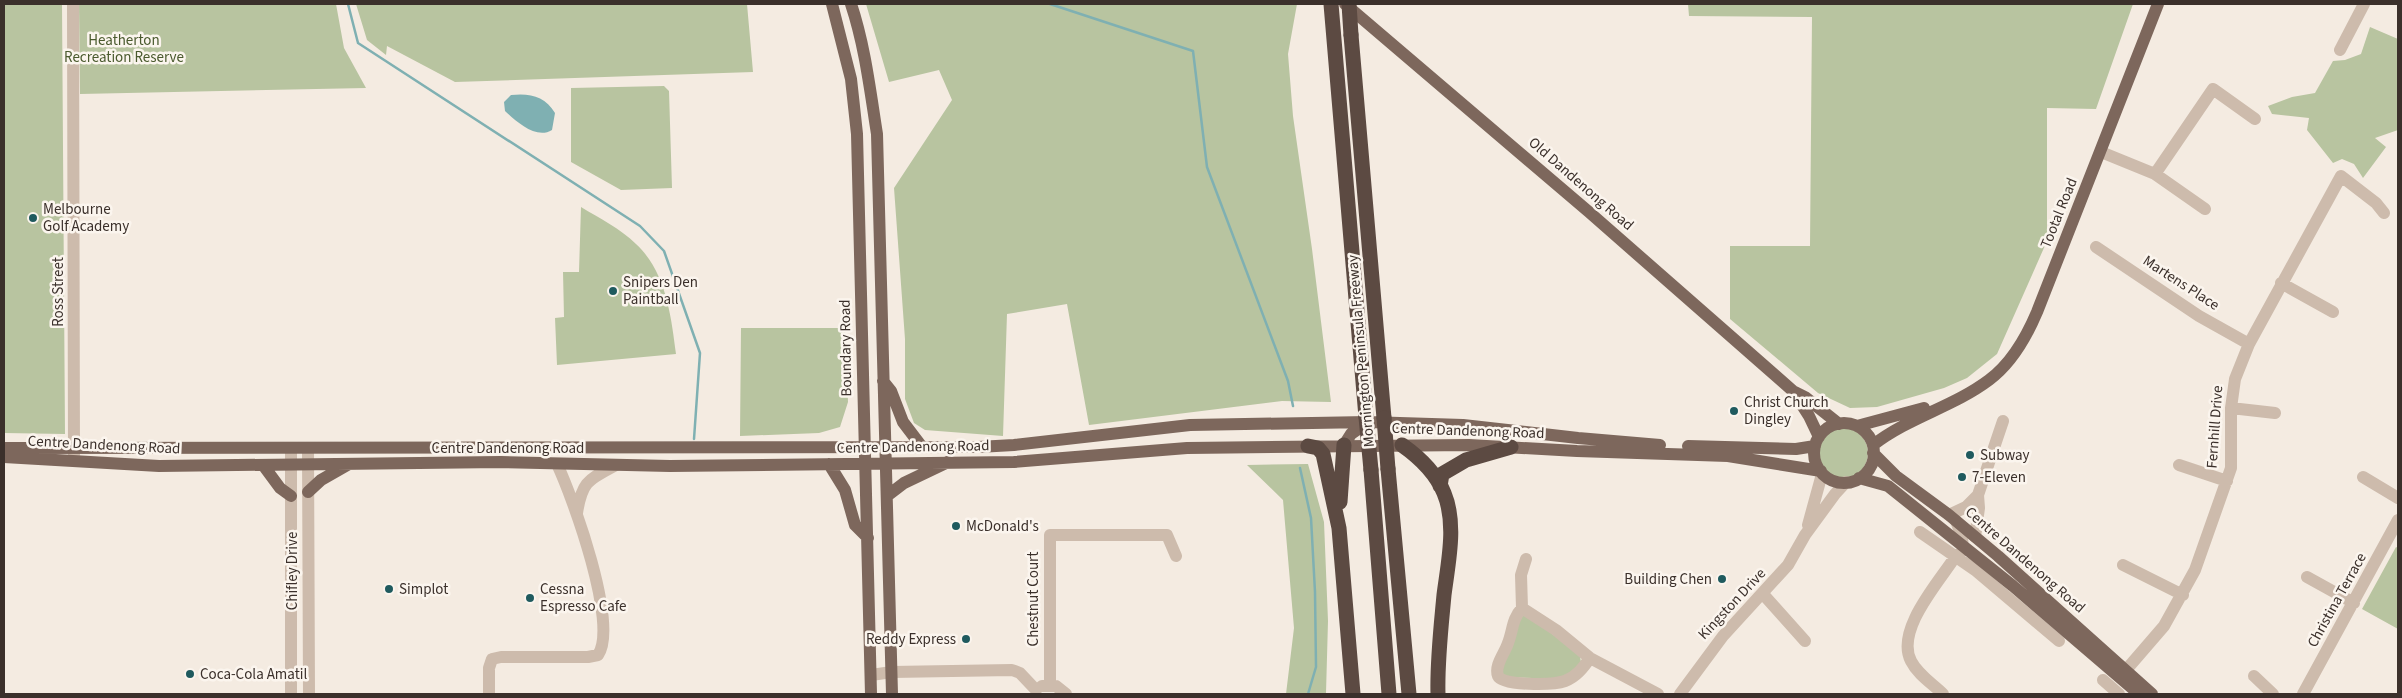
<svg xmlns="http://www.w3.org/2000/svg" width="2402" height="698" viewBox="0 0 2402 698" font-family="'Source Sans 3',sans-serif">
  <rect width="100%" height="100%" fill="#f4ebe1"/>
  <path fill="#b8c4a0" d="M4 4H62L65 434 4 433Z
    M79 4H336L344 48 366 88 80 94Z
    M356 4H747L753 72 455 82 387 46 386 55 367 40Z
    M866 4H1297L1288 54 1293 116 1312 249 1331 402 1282 401 1089 425 1067 304 1007 314 1003 436 925 430 914 423 905 399V339L894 188 952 100 939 70 889 82Z
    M1688 4H2133L2096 109 2047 108V241L1997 354 1967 378 1944 388 1877 407 1850 408 1818 393 1730 319V246H1810L1812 17 1689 16Z
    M2370 27 2398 39V130L2375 138 2386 147 2363 178 2354 164 2342 159 2333 163 2307 130 2309 118 2272 114 2268 106 2292 97 2315 93 2333 61 2345 60 2361 54Z
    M664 86 669 91 672 188 621 190 571 162V88Z
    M581 207C599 218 621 229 636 244 666 272 671 315 676 354L557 365 555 318 564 317 563 272H579Z
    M741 328H845L848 402 840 427 819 433 740 436Z
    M1818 453a25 25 0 1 1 50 0a25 25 0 1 1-50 0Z
    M1308 464 1324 522 1328 621 1326 693 1286 694 1294 628 1283 500 1247 465Z
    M2396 547 2398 548V629L2362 609Z
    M1527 615 1580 655 1581 663 1564 679 1502 677 1501 664 1519 617Z"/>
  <path fill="#7fb0b2" d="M511 95C530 93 545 96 555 113L552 130C536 140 516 121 505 111L504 102Z"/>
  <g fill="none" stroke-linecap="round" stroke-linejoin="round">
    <path stroke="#7fb0b2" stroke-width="2.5" d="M348 4 358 43 640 226 664 251 700 353 694 439
      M1050 4 1193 51 1207 167 1288 381 1293 406
      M1300 468 1311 518 1315 592 1316 667 1308 694"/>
    <path stroke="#cdbbac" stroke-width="12" d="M73 4 74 459
      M2340 50 2364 4
      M2101 152 2155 174 2205 209
      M2155 174 2213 89 2255 119
      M2096 247 2199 316 2249 344
      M2281 283 2333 312
      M2231 408 2275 413
      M291 448V694
      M308 448 309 694
      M2179 465 2227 481
      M2363 477 2398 498
      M577 513C582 481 588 480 616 465
      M1949 515 1966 507 1978 495 2003 421
      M1808 525 1822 474
      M1920 532 1975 570 2059 641
      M1975 537 1979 508 1978 495
      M2123 565 2183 595
      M2307 577 2354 603
      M1763 594 1805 641
      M1522 608 1521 575 1526 559
      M1590 658C1583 668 1576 677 1565 681 1554 685 1502 686 1498 676 1494 665 1505 653 1508 643 1513 630 1512 619 1522 608L1556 630 1590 658 1658 694
      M871 675 892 672 1012 670 1020 673 1036 690
      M2254 676 2273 694
      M2120 677 2164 626 2195 570 2231 468V408L2235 379 2249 344 2341 176 2376 203 2384 213
      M2103 680 2119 694
      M1050 684V535H1167L1176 556
      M1042 686H1056L1066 694
      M489 694V668L492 659 501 657H588L598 655C619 625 573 498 557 464
      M1680 694 1723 636 1788 565 1805 535 1835 494 1846 482
      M1943 694C1933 684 1918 675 1911 661 1895 630 1939 582 1955 557L1963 551 1962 537 1956 521
      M2303 694 2398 520"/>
    <path stroke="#7d675c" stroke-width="12" d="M832 4 851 79 857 134 871 694
      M851 4C865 46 870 90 877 134L892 694
      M1345 4 1589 212 1793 391 1809 416 1819 437
      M883 381 891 391 903 422 922 447
      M1795 392 1805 397 1839 424
      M1814 453a30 30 0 1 1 60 0a30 30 0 1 1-60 0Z
      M1857 426 1924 408
      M1344 445 1351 434 1368 422
      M1873 445C1909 417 1953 407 1989 380 2012 363 2026 338 2037 312L2158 4
      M1688 446 1796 449 1815 446
      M4 448 978 447 1014 445 1190 425 1368 422 1463 425 1578 438 1660 445
      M1873 453 1896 476 1949 515 1998 556 2152 694
      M4 457 159 466 501 462 670 466 1014 462 1187 448 1469 445 1577 451 1728 456 1821 471
      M829 464 845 490 855 525 868 538
      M263 465 280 488 291 496
      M1859 478 1888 486 2013 586 2139 694
      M308 492 321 480 349 464
      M887 496 904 483 948 462"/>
    <path stroke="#5c4a42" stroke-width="15" d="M1331 4 1366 417
      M1351 35 1384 418
      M1402 445C1419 457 1436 473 1444 493 1457 524 1448 563 1444 595 1441 628 1437 662 1438 694
      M1308 446 1318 448 1323 454 1339 528 1353 694
      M1388 469 1409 694
      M1371 470 1389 694
      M1440 486 1442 474 1466 460 1511 447
      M1340 502 1344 445"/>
    <path stroke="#5c4a42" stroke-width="15" d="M1349 4 1351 35
      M1366 417 1371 470
      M1384 418 1388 469"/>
  </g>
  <g fill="#1f5a5e" stroke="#fbf5ee" stroke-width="2">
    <circle cx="33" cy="218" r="5"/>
    <circle cx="613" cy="291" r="5"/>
    <circle cx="1734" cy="411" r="5"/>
    <circle cx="1970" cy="455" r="5"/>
    <circle cx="1962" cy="477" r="5"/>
    <circle cx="956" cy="526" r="5"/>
    <circle cx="1722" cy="579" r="5"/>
    <circle cx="389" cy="589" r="5"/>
    <circle cx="530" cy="598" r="5"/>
    <circle cx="966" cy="639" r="5"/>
    <circle cx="190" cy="674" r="5"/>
  </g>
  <g text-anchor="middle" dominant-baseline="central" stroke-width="5" stroke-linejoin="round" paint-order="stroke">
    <g font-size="15" fill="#4a5a2e" stroke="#fbf5ee">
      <text x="124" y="40">Heatherton<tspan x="124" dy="17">Recreation Reserve</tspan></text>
    </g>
    <g font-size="15" fill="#3b302b" stroke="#fbf5ee">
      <text transform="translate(1581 184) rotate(41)">Old Dandenong Road</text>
      <text transform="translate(2059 213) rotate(-68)">Tootal Road</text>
      <text transform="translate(2181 283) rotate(33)">Martens Place</text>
      <text transform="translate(58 292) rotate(-90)">Ross Street</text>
      <text transform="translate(846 348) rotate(-91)">Boundary Road</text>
      <text transform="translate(1361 351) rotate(-95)">Mornington Peninsula Freeway</text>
      <text transform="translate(2215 427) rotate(-86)">Fernhill Drive</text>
      <text transform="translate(1468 431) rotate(2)">Centre Dandenong Road</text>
      <text transform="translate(104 445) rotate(3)">Centre Dandenong Road</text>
      <text transform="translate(913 447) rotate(-1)">Centre Dandenong Road</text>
      <text x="508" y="448">Centre Dandenong Road</text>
      <text transform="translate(2025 560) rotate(41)">Centre Dandenong Road</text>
      <text transform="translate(292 571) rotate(-90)">Chifley Drive</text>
      <text transform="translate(1033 599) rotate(-90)">Chestnut Court</text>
      <text transform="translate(2337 600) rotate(-61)">Christina Terrace</text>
      <text transform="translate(1732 604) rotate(-47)">Kingston Drive</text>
    </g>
    <g font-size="15" fill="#3b302b" stroke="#fbf5ee" text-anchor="start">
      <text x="43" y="209">Melbourne<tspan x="43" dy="17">Golf Academy</tspan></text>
      <text x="623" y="282">Snipers Den<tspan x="623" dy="17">Paintball</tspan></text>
      <text x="1744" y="402">Christ Church<tspan x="1744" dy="17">Dingley</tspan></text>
      <text x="1980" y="455">Subway</text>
      <text x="1972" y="477">7-Eleven</text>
      <text x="966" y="526">McDonald's</text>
      <text x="1712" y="579" text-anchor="end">Building Chen</text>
      <text x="399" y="589">Simplot</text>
      <text x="540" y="589">Cessna<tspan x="540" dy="17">Espresso Cafe</tspan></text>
      <text x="956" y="639" text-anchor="end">Reddy Express</text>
      <text x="200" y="674">Coca-Cola Amatil</text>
    </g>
  </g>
  <rect width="2402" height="698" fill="none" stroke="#3b302b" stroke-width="10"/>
</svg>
